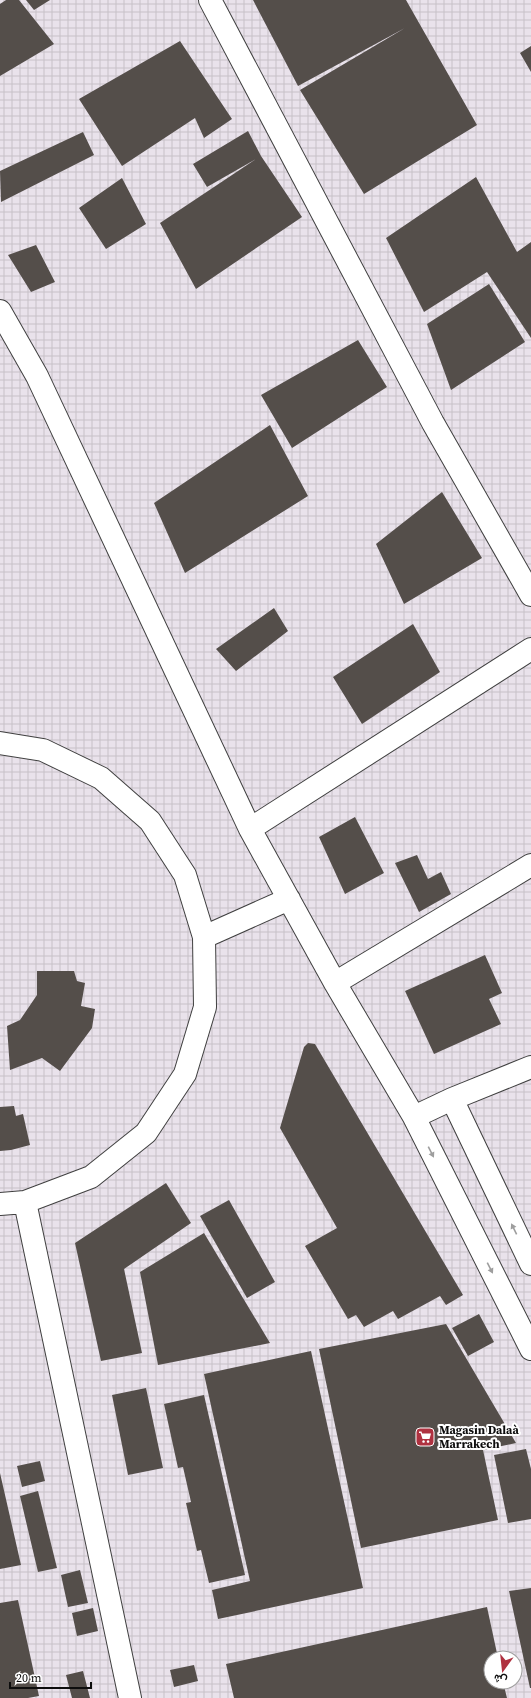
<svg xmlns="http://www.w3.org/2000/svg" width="531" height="1698" viewBox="0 0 531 1698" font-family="'Source Serif 4',Vazirmatn,serif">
  <defs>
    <pattern id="industrial-grid" width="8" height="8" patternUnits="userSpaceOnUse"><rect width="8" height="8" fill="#e9e2eb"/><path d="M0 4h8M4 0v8" fill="none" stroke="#c7c1c8"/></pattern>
  </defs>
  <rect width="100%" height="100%" fill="#fdf9ee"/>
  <path fill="url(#industrial-grid)" fill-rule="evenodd" d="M0 0H531V1698H0ZM491 1658H515V1682H491Z"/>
  <path fill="#544e4a" d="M6 0H19L54 44 0 76V4Z
    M26 0H50L34 10Z
    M253 0H406L477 125 364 194 300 90 405 28 298 86Z
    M180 41 232 119 204 138 195 118 122 166 79 99Z
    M531 46V72L520 53Z
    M248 131 261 156 302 217 196 289 160 223 256 159 207 187 193 164Z
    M83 132 94 155 1 202 0 171Z
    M476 177 517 252 531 242V338L487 272 424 312 386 238Z
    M122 178 146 224 106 249 79 208Z
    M36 245 55 282 31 292 8 255Z
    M489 284 525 342 451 390 427 324Z
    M358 340 387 387 292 448 261 395Z
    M270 425 308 496 185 573 154 503Z
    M442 492 482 558 404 604 376 544Z
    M274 608 288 631 236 671 216 649Z
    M413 624 440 672 362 724 333 677Z
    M355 817 384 873 345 894 319 837Z
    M417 855 428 879 441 872 451 894 419 912 395 863Z
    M485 955 502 993 489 999 501 1024 434 1054 405 991Z
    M37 971H74L77 981 85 983 81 1006 95 1009 92 1028 60 1071 42 1058 10 1070 7 1026 20 1020 37 995Z
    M308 1043 315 1044 463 1295 446 1305 440 1296 398 1319 393 1311 364 1327 356 1315 348 1319 305 1246 337 1228 280 1128 304 1047Z
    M14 1106 16 1116 23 1114 30 1145 11 1150 0 1151V1107Z
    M166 1183 191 1223 124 1269 142 1353 101 1361 75 1243Z
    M229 1200 275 1282 247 1298 200 1216Z
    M204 1233 270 1343 158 1365 140 1272Z
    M479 1314 494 1342 468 1356 452 1328Z
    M446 1324 516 1443 483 1450 498 1520 361 1548 319 1349Z
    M311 1351 363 1588 218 1619 212 1590 250 1581 204 1374Z
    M146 1388 163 1468 128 1475 112 1395Z
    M204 1395 245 1575 209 1583 201 1550 197 1551 186 1503 191 1502 183 1467 178 1468 164 1404Z
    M526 1449 531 1469V1519L508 1523 494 1455Z
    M40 1461 45 1481 22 1487 17 1466Z
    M0 1473 21 1565 0 1569Z
    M38 1491 57 1568 38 1572 20 1496Z
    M80 1570 88 1603 68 1607 61 1575Z
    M531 1588V1688H530L509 1591Z
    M18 1600 39 1696 28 1698H0V1603Z
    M487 1607 498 1658H491V1682H503L507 1698H234L226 1664Z
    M93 1608 98 1631 77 1636 72 1613Z
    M194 1665 198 1681 174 1687 170 1670Z
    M83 1671 90 1698H72L66 1675Z"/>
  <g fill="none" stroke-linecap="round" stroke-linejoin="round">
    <g stroke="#404040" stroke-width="24">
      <path id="minor" d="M210 0 433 423 531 595
        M0 311 37 376 250 829 335 983 414 1117 531 1349
        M0 743 43 750 101 778 150 821 185 875 204 937 205 1007 185 1074 146 1133 91 1177 25 1202 0 1204
        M250 829 531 649
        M204 937 289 899
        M335 983 531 865
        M452 1099 531 1264
        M414 1117 452 1099 531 1067
        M25 1202 130 1698"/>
    </g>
    <use href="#minor" stroke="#fff" stroke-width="22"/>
  </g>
  <defs><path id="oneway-solid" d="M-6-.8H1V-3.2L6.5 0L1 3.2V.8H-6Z"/></defs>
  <g fill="#9e9e9e">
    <use href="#oneway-solid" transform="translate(431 1152) rotate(63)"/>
    <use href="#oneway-solid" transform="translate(514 1229) rotate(-116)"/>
    <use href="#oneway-solid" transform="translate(490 1268) rotate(63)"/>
  </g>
  <defs>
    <g id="supermarket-square" transform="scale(1)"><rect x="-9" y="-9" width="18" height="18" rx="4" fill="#af3240" stroke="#fff"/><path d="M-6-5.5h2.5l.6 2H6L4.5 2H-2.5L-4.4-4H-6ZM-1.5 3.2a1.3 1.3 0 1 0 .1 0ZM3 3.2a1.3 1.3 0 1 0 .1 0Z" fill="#fff"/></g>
  </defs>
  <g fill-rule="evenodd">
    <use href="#supermarket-square" x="425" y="1437"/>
  </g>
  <g text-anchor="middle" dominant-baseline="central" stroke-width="4" stroke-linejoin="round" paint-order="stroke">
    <g font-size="12" font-weight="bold" fill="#0d0d0d" stroke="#fff" text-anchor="start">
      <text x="439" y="1430">Magasin Dalaà<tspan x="439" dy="14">Marrakech</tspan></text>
    </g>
  </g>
  <g transform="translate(503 1670) rotate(195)"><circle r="19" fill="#ffffff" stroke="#9e9e9e"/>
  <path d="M0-3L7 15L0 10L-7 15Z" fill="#af3240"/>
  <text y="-6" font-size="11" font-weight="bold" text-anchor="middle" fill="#0d0d0d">ش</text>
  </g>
  <path d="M10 1682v6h81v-6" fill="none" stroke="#0d0d0d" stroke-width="2"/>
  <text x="16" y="1682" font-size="12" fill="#0d0d0d" stroke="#ffffff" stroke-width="3" paint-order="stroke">20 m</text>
</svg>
